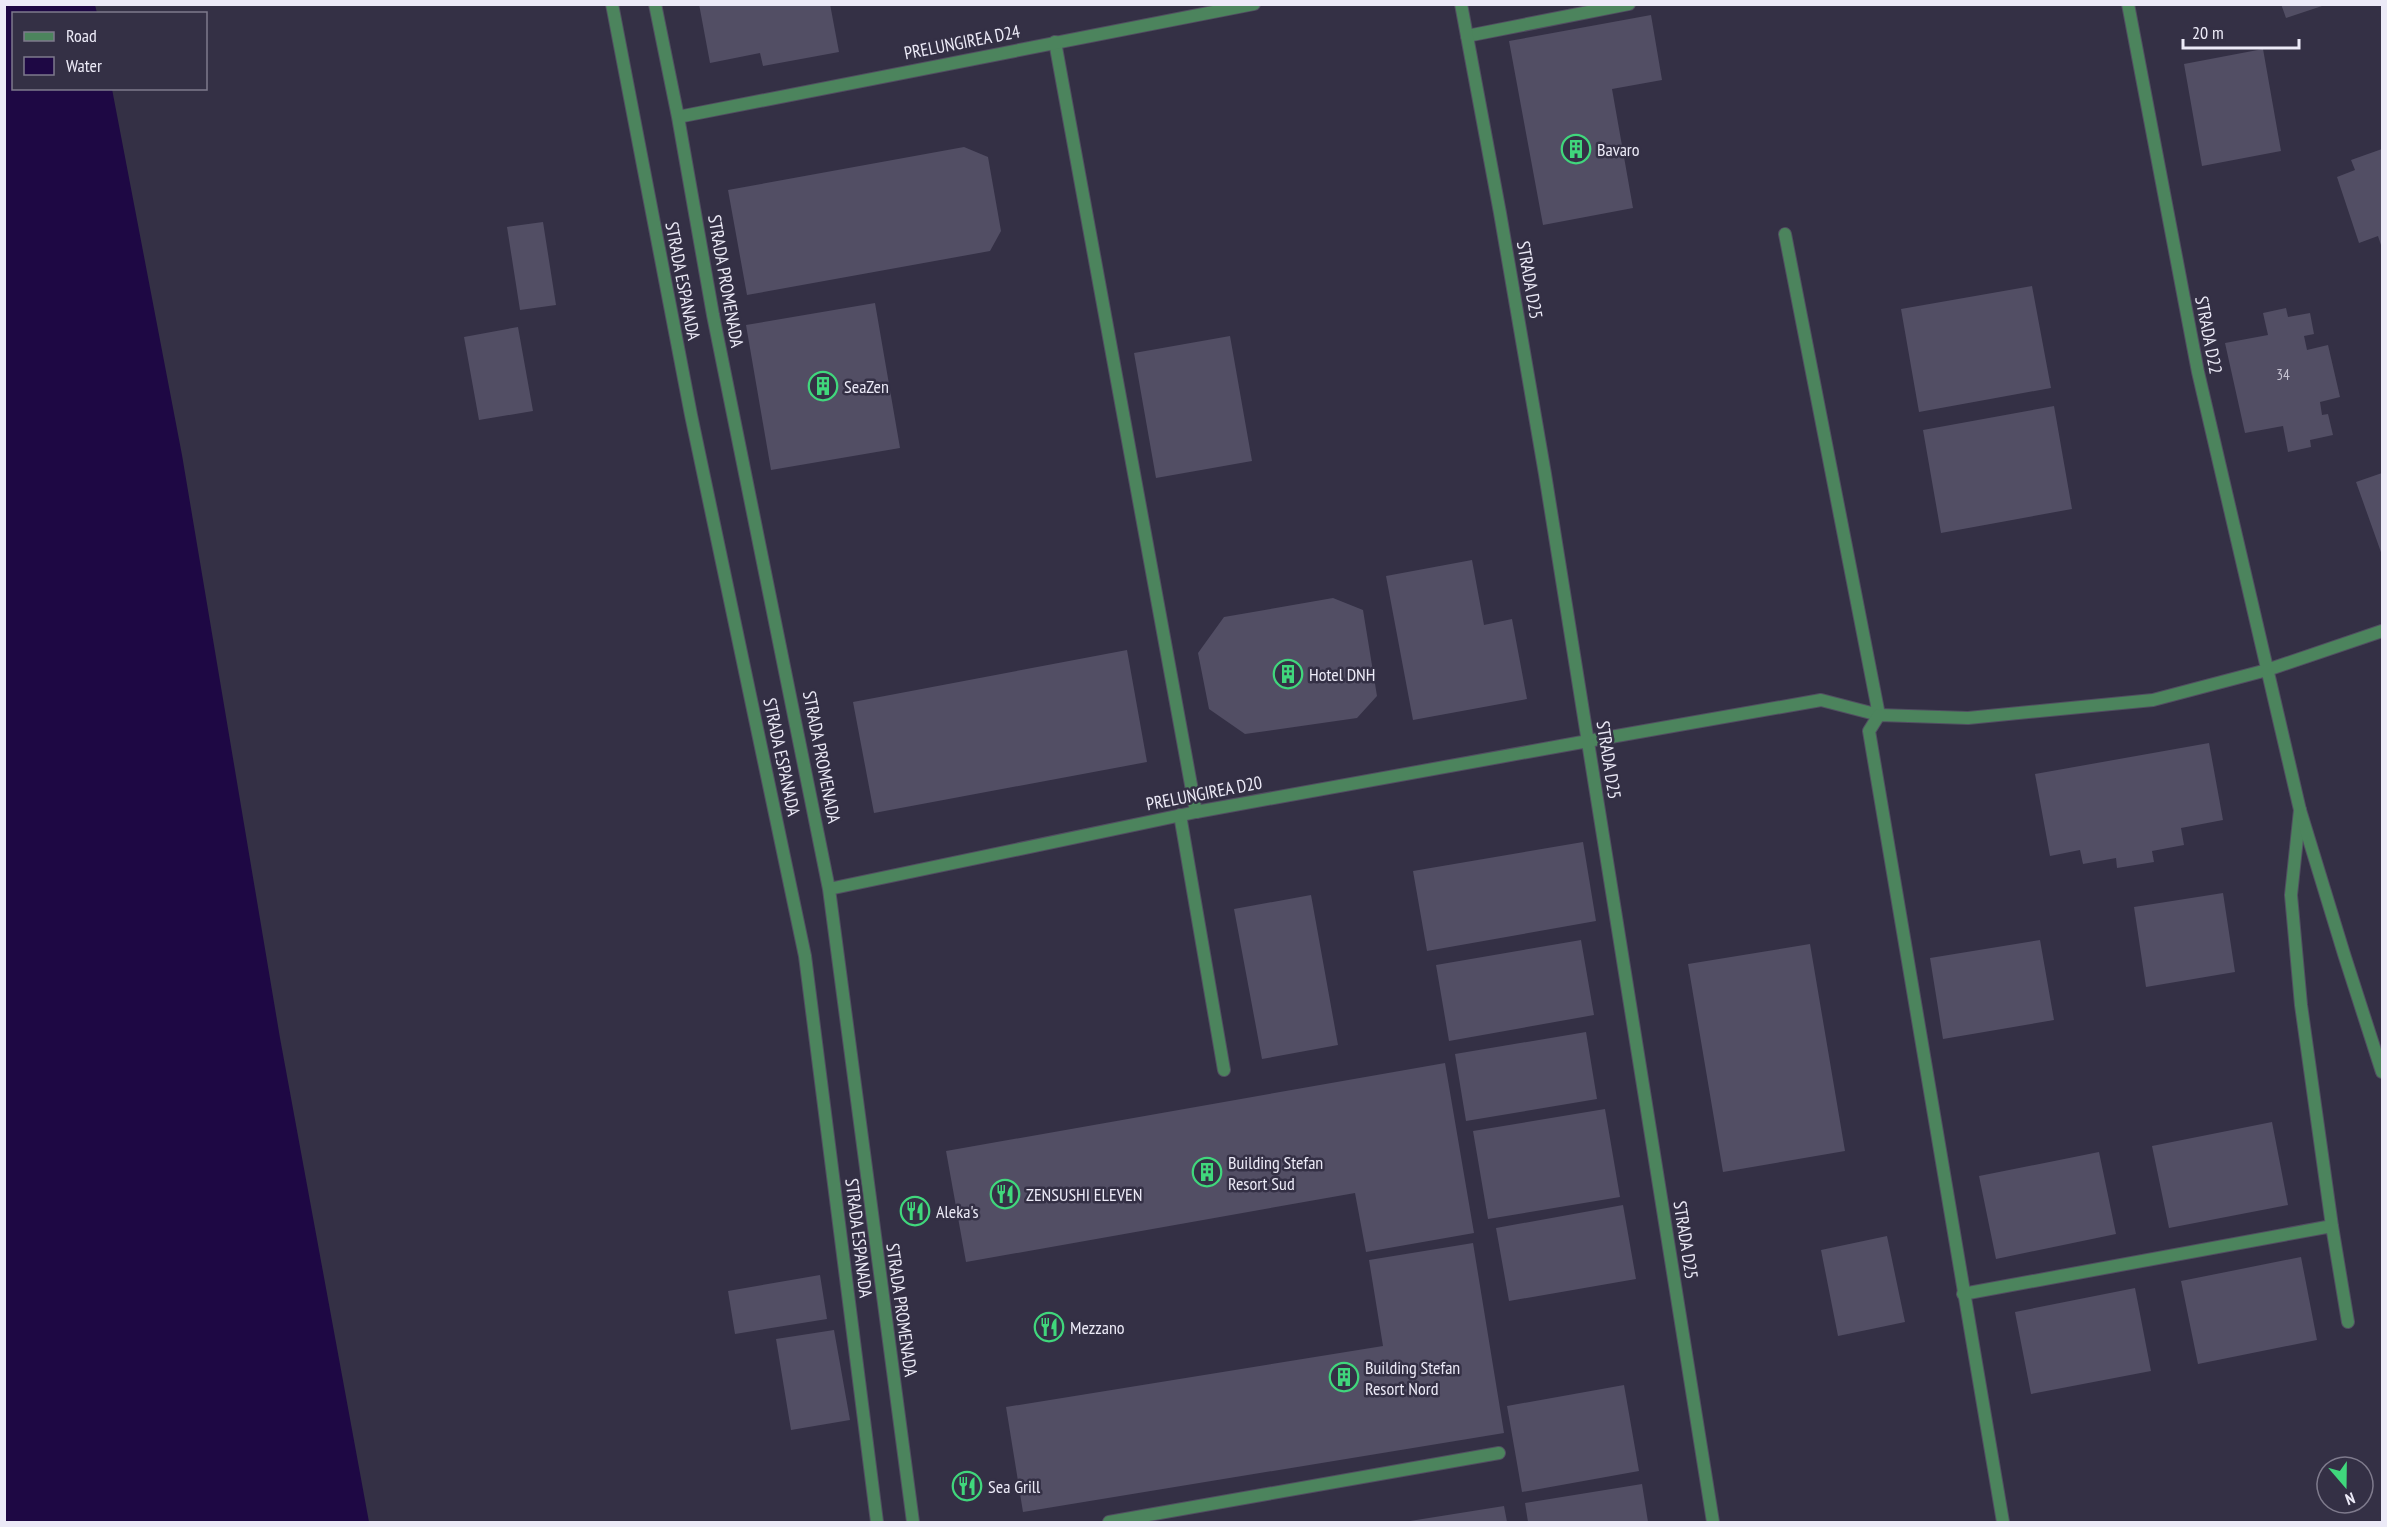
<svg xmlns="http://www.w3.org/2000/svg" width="2387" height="1527" viewBox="0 0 2387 1527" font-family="'PT Sans Narrow',sans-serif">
  <rect width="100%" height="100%" fill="#343045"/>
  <path fill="#1e0844" d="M5 4 95 5 97 13 14 14V88L112 89 182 455 280 1038 369 1522H5Z"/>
  <path fill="#524e64" d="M699 4H830L839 52 763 66 760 53 710 63Z
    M2281 4H2325V5L2286 18Z
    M1651 15 1662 80 1612 89 1633 208 1543 225 1509 41Z
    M2263 49 2281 151 2202 166 2184 64Z
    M964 147 988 157 1001 231 990 251 747 295 728 190Z
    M2382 149V248L2378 236 2359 243 2337 177 2355 170 2351 160Z
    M543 222 556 305 520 310 507 227Z
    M2032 286 2051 388 1919 412 1901 309Z
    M875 303 900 448 771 470 746 325Z
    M2286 308 2288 317 2310 313 2314 334 2304 336 2307 350 2328 345 2340 397 2320 402 2322 415 2328 414 2333 435 2310 440 2311 447 2288 452 2283 426 2245 433 2225 343 2268 335 2263 313Z
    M518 327 533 411 479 420 464 337Z
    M1230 336 1252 461 1156 478 1134 353Z
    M2054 406 2072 509 1941 533 1923 430Z
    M2382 473V555L2356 482Z
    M1472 560 1484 625 1512 619 1527 699 1413 720 1386 576Z
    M1333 598 1363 610 1377 696 1357 718 1245 734 1209 709 1198 653 1224 617Z
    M1127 650 1147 762 874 813 853 702Z
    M2209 743 2223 820 2181 828 2184 845 2152 851 2154 862 2117 868 2116 858 2083 864 2080 850 2050 856 2035 774Z
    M1583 842 1596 921 1427 951 1413 871Z
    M2223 893 2235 972 2146 987 2134 907Z
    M1311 895 1338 1045 1262 1059 1234 909Z
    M1581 940 1594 1015 1449 1041 1436 965Z
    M2040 940 2054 1020 1943 1039 1930 958Z
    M1810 944 1845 1151 1723 1172 1688 964Z
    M1586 1032 1597 1099 1466 1121 1455 1054Z
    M1445 1063 1474 1233 1366 1252 1355 1193 966 1262 946 1151Z
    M1605 1109 1620 1197 1488 1219 1473 1131Z
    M2272 1122 2288 1205 2169 1228 2152 1146Z
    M2099 1152 2116 1234 1996 1259 1979 1176Z
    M1623 1205 1636 1279 1509 1301 1496 1228Z
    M1887 1236 1905 1322 1838 1336 1821 1250Z
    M1473 1243 1504 1433 1023 1512 1006 1407 1383 1346 1369 1260Z
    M2301 1257 2317 1340 2198 1364 2181 1281Z
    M820 1275 827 1319 735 1334 728 1291Z
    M2135 1288 2151 1371 2031 1394 2015 1312Z
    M834 1330 850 1420 791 1430 776 1339Z
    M1624 1385 1639 1471 1522 1492 1507 1406Z
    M1642 1484 1648 1522H1528L1525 1503Z
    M1504 1506 1507 1522H1410V1521Z"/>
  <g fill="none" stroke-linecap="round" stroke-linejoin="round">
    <g stroke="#514e61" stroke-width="14">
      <path id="lane" d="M1467 36 1629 4
        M1055 42 1196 812
        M1588 741 1821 700 1879 715 1785 234
        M2300 810 2291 895 2301 1005 2332 1226 2348 1322
        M1180 815 1224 1070
        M1963 1294 2332 1226
        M1109 1522 1499 1453"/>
    </g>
    <g stroke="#514e61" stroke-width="14">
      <path id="street" d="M612 4 691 415 805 956 877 1522
        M655 4 678 117 713 315 829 889 913 1522
        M1461 4 1500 213 1545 474 1713 1522
        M2128 4 2198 372 2300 810 2344 954 2382 1072
        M678 117 1254 4
        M829 889 1196 812 1588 741
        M2003 1522 1869 731 1879 715 1968 718 2153 700 2267 670 2382 631"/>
    </g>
    <use href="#lane" stroke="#4c845d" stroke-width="12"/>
    <use href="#street" stroke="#4c845d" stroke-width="12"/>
  </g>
  <defs>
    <g id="building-ring" transform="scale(1.5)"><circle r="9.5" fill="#343045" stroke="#40d77c" stroke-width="1.5"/><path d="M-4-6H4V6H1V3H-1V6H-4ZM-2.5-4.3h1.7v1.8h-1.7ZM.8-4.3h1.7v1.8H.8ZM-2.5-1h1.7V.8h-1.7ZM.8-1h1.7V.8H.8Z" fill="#40d77c"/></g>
    <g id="restaurant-ring" transform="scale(1.5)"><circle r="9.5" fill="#343045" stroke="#40d77c" stroke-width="1.5"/><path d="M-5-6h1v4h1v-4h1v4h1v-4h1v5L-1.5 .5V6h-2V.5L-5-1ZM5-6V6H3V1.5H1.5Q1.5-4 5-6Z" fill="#40d77c"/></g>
  </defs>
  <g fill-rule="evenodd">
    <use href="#building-ring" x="1576" y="149"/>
    <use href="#building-ring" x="823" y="386"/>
    <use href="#building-ring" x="1288" y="674"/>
    <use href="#building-ring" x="1207" y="1172"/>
    <use href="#restaurant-ring" x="1005" y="1194"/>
    <use href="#restaurant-ring" x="915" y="1211"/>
    <use href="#restaurant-ring" x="1049" y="1327"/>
    <use href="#building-ring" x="1344" y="1377"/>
    <use href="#restaurant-ring" x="967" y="1486"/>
  </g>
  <g text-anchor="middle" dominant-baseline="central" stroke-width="5" stroke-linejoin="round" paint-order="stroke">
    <g font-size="15" fill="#c6c3d2">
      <text x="2283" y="374">34</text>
    </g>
    <g font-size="18" fill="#eceaf7" stroke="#343045">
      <text transform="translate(962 42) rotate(-11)">PRELUNGIREA D24</text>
      <text transform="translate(1530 280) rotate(80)">STRADA D25</text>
      <text transform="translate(683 281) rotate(79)">STRADA ESPANADA</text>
      <text transform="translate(726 281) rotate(80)">STRADA PROMENADA</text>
      <text transform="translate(2209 335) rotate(79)">STRADA D22</text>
      <text transform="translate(782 757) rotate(78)">STRADA ESPANADA</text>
      <text transform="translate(822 757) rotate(79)">STRADA PROMENADA</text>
      <text transform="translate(1609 760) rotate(81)">STRADA D25</text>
      <text transform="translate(1204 793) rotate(-11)">PRELUNGIREA D20</text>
      <text transform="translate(859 1238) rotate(83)">STRADA ESPANADA</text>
      <text transform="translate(1686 1240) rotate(81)">STRADA D25</text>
      <text transform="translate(902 1310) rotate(82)">STRADA PROMENADA</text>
    </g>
    <g font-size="18" fill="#eceaf7" stroke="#343045" text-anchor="start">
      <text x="1597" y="149">Bavaro</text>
      <text x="844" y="386">SeaZen</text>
      <text x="1309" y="674">Hotel DNH</text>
      <text x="1228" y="1162">Building Stefan<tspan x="1228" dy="21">Resort Sud</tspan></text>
      <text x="1026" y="1194">ZENSUSHI ELEVEN</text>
      <text x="936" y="1211">Aleka's</text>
      <text x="1070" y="1327">Mezzano</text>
      <text x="1365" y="1367">Building Stefan<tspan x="1365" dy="21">Resort Nord</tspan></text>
      <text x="988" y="1486">Sea Grill</text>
    </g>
  </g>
  <rect width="2387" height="1527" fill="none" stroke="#eceaf7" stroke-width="12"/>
  <rect x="12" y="12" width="195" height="78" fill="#343045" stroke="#7e7a8c" stroke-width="1.5"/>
  <rect x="24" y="32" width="30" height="9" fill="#4c845d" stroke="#7e7a8c" stroke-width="1.5"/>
  <text x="66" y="42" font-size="18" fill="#eceaf7">Road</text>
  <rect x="24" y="57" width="30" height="18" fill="#1e0844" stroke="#7e7a8c" stroke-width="1.5"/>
  <text x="66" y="72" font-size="18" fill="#eceaf7">Water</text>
  <g transform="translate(2345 1485) rotate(160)"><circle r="28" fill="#343045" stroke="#7e7a8c" stroke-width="1.5"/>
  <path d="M0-4.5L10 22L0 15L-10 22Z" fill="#40d77c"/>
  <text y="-9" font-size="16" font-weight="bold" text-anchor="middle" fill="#eceaf7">N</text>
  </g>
  <path d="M2183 39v9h116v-9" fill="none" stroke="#eceaf7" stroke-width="3"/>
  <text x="2192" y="39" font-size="18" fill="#eceaf7" stroke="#343045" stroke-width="4.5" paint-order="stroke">20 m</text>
</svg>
